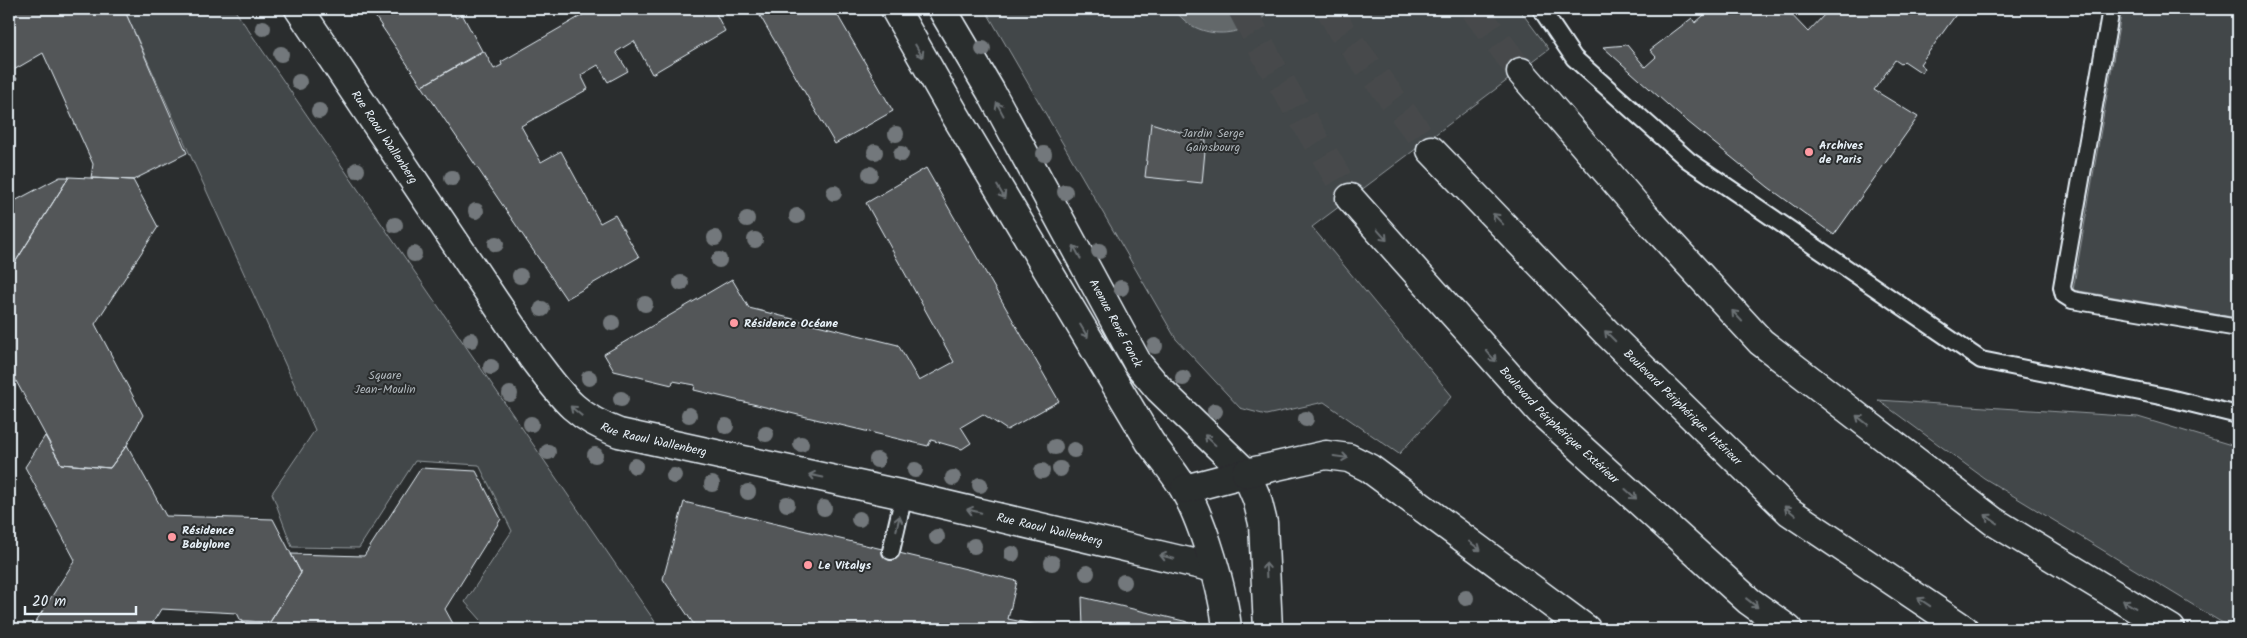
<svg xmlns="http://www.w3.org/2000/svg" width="2247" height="638" viewBox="0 0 2247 638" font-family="Kalam,sans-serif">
  <rect width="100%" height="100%" fill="#2a2d2e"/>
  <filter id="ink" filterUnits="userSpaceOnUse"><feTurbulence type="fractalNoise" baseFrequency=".02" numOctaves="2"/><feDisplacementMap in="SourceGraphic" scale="10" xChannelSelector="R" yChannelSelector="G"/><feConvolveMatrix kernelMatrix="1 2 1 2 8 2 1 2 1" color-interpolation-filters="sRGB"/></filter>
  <g filter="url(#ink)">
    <path fill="#424648" stroke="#959ca0" d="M124 9H234L660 629H489L465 602 512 531 479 465 415 461 359 548 292 547 272 493 315 430Z
      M985 9H1519L1549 49 1312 227 1452 396 1399 454 1324 402 1266 415 1240 408 1176 339Z
      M2122 9H2238V318L2073 290Z
      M1878 400 2138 417 2238 447V629L2221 622 1984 478Z"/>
    <path fill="#63686b" stroke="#989fa3" d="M1174 9H1272C1246 39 1198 43 1174 9Z"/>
    <path fill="#535759" stroke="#e8f1f8" d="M9 9H124L187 153 133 180 91 178 93 164 43 53 12 71 17 79 9 84Z
      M370 9H455L452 10 456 18 462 14 482 51 422 86Z
      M593 9H725L716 14 725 31 652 74 634 41 616 52 628 71 608 82 598 65 581 75 588 89 521 126 541 162 561 151 600 223 615 215 639 257 566 299 422 86 484 51 494 69 502 65 501 62Z
      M756 9H834L893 111 835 144Z
      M1711 9H1786L1808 32 1825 14 1819 9H1960L1920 64 1925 68 1922 73 1904 61 1901 64 1895 60 1874 90 1918 117 1834 235 1768 187 1677 113 1603 47 1627 45 1645 67 1656 57 1650 50 1692 18 1695 23Z
      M1151 123 1206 140 1202 183 1145 177Z
      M926 168 1059 401 1007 430 983 414 961 427 971 443 962 449 931 440 928 446 694 390 695 385 673 381 672 385 614 371 604 354 732 279 749 308 898 345 919 381 954 362 866 203Z
      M60 177H69L11 269H9V204Z
      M69 177 133 180 158 227 95 324 143 415 127 445 110 468 61 464 9 368V269H11Z
      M45 436 61 464 110 468 127 445 166 516 273 519 301 573 270 622 241 621 237 613 161 609 149 629H31L75 560 25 467Z
      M421 468 476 471 501 519 445 609 456 629H245L241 621 270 622 301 573 291 554 364 556Z
      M684 502 1017 581 1008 619 1056 629H697L663 579Z
      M1082 597 1188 622 1189 629H1083Z"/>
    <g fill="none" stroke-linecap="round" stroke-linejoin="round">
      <path stroke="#464a4c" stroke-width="28" stroke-dasharray="28 14" stroke-linecap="butt" d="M1242 9 1271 65 1350 198
        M1330 9 1341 30 1431 150
        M1474 9 1521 72"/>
      <g stroke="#e8f1f8" stroke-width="20">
        <path id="lane" d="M1541 9 1574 58 1688 160 1981 360 2165 397 2238 415
          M2111 9 2062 287 2064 295 2072 300 2238 328
          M891 551 904 495"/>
      </g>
      <g stroke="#e8f1f8" stroke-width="31">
        <g id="street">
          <path id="s1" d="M299 9 532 357C561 395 573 416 619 433L904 495 1214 568"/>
        </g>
      </g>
      <g stroke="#e8f1f8" stroke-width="31">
        <g id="secondary">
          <path d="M895 9 954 113 1150 442C1161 457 1175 473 1184 489 1203 521 1224 592 1227 629"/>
          <path id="s2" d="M942 9 991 92 1138 364 1159 389 1246 473 1257 499 1263 523 1268 629"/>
          <path d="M1185 489 1246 473"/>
        </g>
      </g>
      <g stroke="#e8f1f8" stroke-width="31">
        <g id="highway">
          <path d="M1521 72 1646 217 1761 342 1993 521 2171 629"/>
          <path id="s3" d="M1431 150 1606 332 1790 512 1964 629"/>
          <path id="s4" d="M1350 198 1541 412 1749 601 1788 629"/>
          <path d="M1246 473 1326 455 1349 458 1369 468 1586 629"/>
        </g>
      </g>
      <use href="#lane" stroke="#2a2d2e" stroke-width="16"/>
      <use href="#street" stroke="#2a2d2e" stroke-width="28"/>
      <use href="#secondary" stroke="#2a2d2e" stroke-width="28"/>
      <use href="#highway" stroke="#2a2d2e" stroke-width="28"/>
    </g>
    <g fill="#73787b">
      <circle cx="263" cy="28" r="8"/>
      <circle cx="983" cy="49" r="8"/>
      <circle cx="281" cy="54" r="8"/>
      <circle cx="299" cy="82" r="8"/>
      <circle cx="319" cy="111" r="8"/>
      <circle cx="896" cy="134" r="8"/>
      <circle cx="875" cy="152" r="8"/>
      <circle cx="901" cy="154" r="8"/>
      <circle cx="1044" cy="154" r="8"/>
      <circle cx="357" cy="170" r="8"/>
      <circle cx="870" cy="174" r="8"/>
      <circle cx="452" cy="178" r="8"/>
      <circle cx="1065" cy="192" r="8"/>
      <circle cx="834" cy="193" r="8"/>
      <circle cx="476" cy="211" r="8"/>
      <circle cx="797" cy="216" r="8"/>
      <circle cx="747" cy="219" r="8"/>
      <circle cx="395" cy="225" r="8"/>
      <circle cx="715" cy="238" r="8"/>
      <circle cx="755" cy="240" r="8"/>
      <circle cx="496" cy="244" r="8"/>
      <circle cx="1099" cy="251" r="8"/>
      <circle cx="414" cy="254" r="8"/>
      <circle cx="719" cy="260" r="8"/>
      <circle cx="520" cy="276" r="8"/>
      <circle cx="681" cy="283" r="8"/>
      <circle cx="1121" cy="288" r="8"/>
      <circle cx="645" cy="304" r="8"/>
      <circle cx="542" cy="309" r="8"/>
      <circle cx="612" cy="323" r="8"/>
      <circle cx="471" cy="340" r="8"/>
      <circle cx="1155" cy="346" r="8"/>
      <circle cx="491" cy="367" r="8"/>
      <circle cx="589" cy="378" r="8"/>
      <circle cx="1183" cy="378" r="8"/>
      <circle cx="510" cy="394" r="8"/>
      <circle cx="621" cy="399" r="8"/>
      <circle cx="1215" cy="411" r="8"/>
      <circle cx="689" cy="415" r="8"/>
      <circle cx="1306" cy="419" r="8"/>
      <circle cx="531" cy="424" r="8"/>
      <circle cx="726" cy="426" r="8"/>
      <circle cx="766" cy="434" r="8"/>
      <circle cx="801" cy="444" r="8"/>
      <circle cx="1055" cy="447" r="8"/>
      <circle cx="1074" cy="450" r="8"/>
      <circle cx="548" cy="452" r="8"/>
      <circle cx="595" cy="455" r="8"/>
      <circle cx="877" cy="460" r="8"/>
      <circle cx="635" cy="466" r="8"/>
      <circle cx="1060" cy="469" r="8"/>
      <circle cx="915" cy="470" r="8"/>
      <circle cx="1042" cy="471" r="8"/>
      <circle cx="674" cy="476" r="8"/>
      <circle cx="953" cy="478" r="8"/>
      <circle cx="712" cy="484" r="8"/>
      <circle cx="980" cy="485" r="8"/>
      <circle cx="748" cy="492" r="8"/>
      <circle cx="787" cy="504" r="8"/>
      <circle cx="824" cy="508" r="8"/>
      <circle cx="859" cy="519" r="8"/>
      <circle cx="937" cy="537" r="8"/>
      <circle cx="974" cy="546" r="8"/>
      <circle cx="1012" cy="554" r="8"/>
      <circle cx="1052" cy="563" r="8"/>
      <circle cx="1087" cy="573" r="8"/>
      <circle cx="1124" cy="582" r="8"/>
      <circle cx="1466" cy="598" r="8"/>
    </g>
    <defs><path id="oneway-shaft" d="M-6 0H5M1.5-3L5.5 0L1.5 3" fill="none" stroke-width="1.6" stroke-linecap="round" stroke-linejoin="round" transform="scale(1.25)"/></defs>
    <g stroke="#6c7275">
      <use href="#oneway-shaft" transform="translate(919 51) rotate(60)"/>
      <use href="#oneway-shaft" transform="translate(1000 109) rotate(-118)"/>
      <use href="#oneway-shaft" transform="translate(1001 192) rotate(59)"/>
      <use href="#oneway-shaft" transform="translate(1498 219) rotate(-134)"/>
      <use href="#oneway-shaft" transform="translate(1382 235) rotate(48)"/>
      <use href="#oneway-shaft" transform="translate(1077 252) rotate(-118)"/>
      <use href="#oneway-shaft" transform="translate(1737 316) rotate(-133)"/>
      <use href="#oneway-shaft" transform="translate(1084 331) rotate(59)"/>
      <use href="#oneway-shaft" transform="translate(1610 336) rotate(-135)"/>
      <use href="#oneway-shaft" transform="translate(1491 356) rotate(48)"/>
      <use href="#oneway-shaft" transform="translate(576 411) rotate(-140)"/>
      <use href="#oneway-shaft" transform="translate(1862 420) rotate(-142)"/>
      <use href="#oneway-shaft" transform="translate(1210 440) rotate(-137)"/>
      <use href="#oneway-shaft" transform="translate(1341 457) rotate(8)"/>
      <use href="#oneway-shaft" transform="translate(816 476) rotate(-168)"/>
      <use href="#oneway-shaft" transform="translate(1631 494) rotate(42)"/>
      <use href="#oneway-shaft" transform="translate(974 511) rotate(-167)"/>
      <use href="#oneway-shaft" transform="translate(1790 511) rotate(-140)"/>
      <use href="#oneway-shaft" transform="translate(1991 519) rotate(-144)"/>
      <use href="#oneway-shaft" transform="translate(898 523) rotate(-77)"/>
      <use href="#oneway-shaft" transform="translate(1475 546) rotate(37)"/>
      <use href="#oneway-shaft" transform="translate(1167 557) rotate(-167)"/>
      <use href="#oneway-shaft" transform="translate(1266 570) rotate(-93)"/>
      <use href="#oneway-shaft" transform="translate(1924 602) rotate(-146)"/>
      <use href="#oneway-shaft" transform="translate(1752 603) rotate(38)"/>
      <use href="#oneway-shaft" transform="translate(2129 604) rotate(-149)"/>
    </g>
  </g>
  <g fill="#ff9aa2" stroke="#2a2d2e" stroke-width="2">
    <circle cx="1809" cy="152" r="5"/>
    <circle cx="734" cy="323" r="5"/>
    <circle cx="172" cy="537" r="5"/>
    <circle cx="808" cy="565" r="5"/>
  </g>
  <g text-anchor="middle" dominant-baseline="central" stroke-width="4" stroke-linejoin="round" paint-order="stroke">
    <g font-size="12" fill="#aeb5ba" stroke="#2a2d2e">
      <text x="1213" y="133">Jardin Serge<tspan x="1213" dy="14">Gainsbourg</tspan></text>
      <text x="385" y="375">Square<tspan x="385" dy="14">Jean-Moulin</tspan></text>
    </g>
    <g font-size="12" fill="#e8f1f8" stroke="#2a2d2e">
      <text stroke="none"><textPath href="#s1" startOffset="154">Rue Raoul Wallenberg</textPath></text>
      <text stroke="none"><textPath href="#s2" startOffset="359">Avenue René Fonck</textPath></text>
      <text stroke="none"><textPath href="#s3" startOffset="360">Boulevard Périphérique Intérieur</textPath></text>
      <text stroke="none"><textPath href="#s4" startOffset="309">Boulevard Périphérique Extérieur</textPath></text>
      <text stroke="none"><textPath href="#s1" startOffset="572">Rue Raoul Wallenberg</textPath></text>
      <text stroke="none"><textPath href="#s1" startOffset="978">Rue Raoul Wallenberg</textPath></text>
    </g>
    <g font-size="12" font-weight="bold" fill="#e8f1f8" stroke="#2a2d2e" text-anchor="start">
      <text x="1819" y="145">Archives<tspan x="1819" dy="14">de Paris</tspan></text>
      <text x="744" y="323">Résidence Océane</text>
      <text x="182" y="530">Résidence<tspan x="182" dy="14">Babylone</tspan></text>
      <text x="818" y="565">Le Vitalys</text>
    </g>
  </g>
  <rect width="2247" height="638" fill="none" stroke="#2a2d2e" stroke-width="30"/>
  <rect x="15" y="15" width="2217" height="608" fill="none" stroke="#e8f1f8" stroke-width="2" filter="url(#ink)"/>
  <path d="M25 606v8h111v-8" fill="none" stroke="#e8f1f8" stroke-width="2.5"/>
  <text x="32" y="606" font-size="15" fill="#e8f1f8" stroke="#2a2d2e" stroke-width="4" paint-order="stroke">20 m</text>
</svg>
